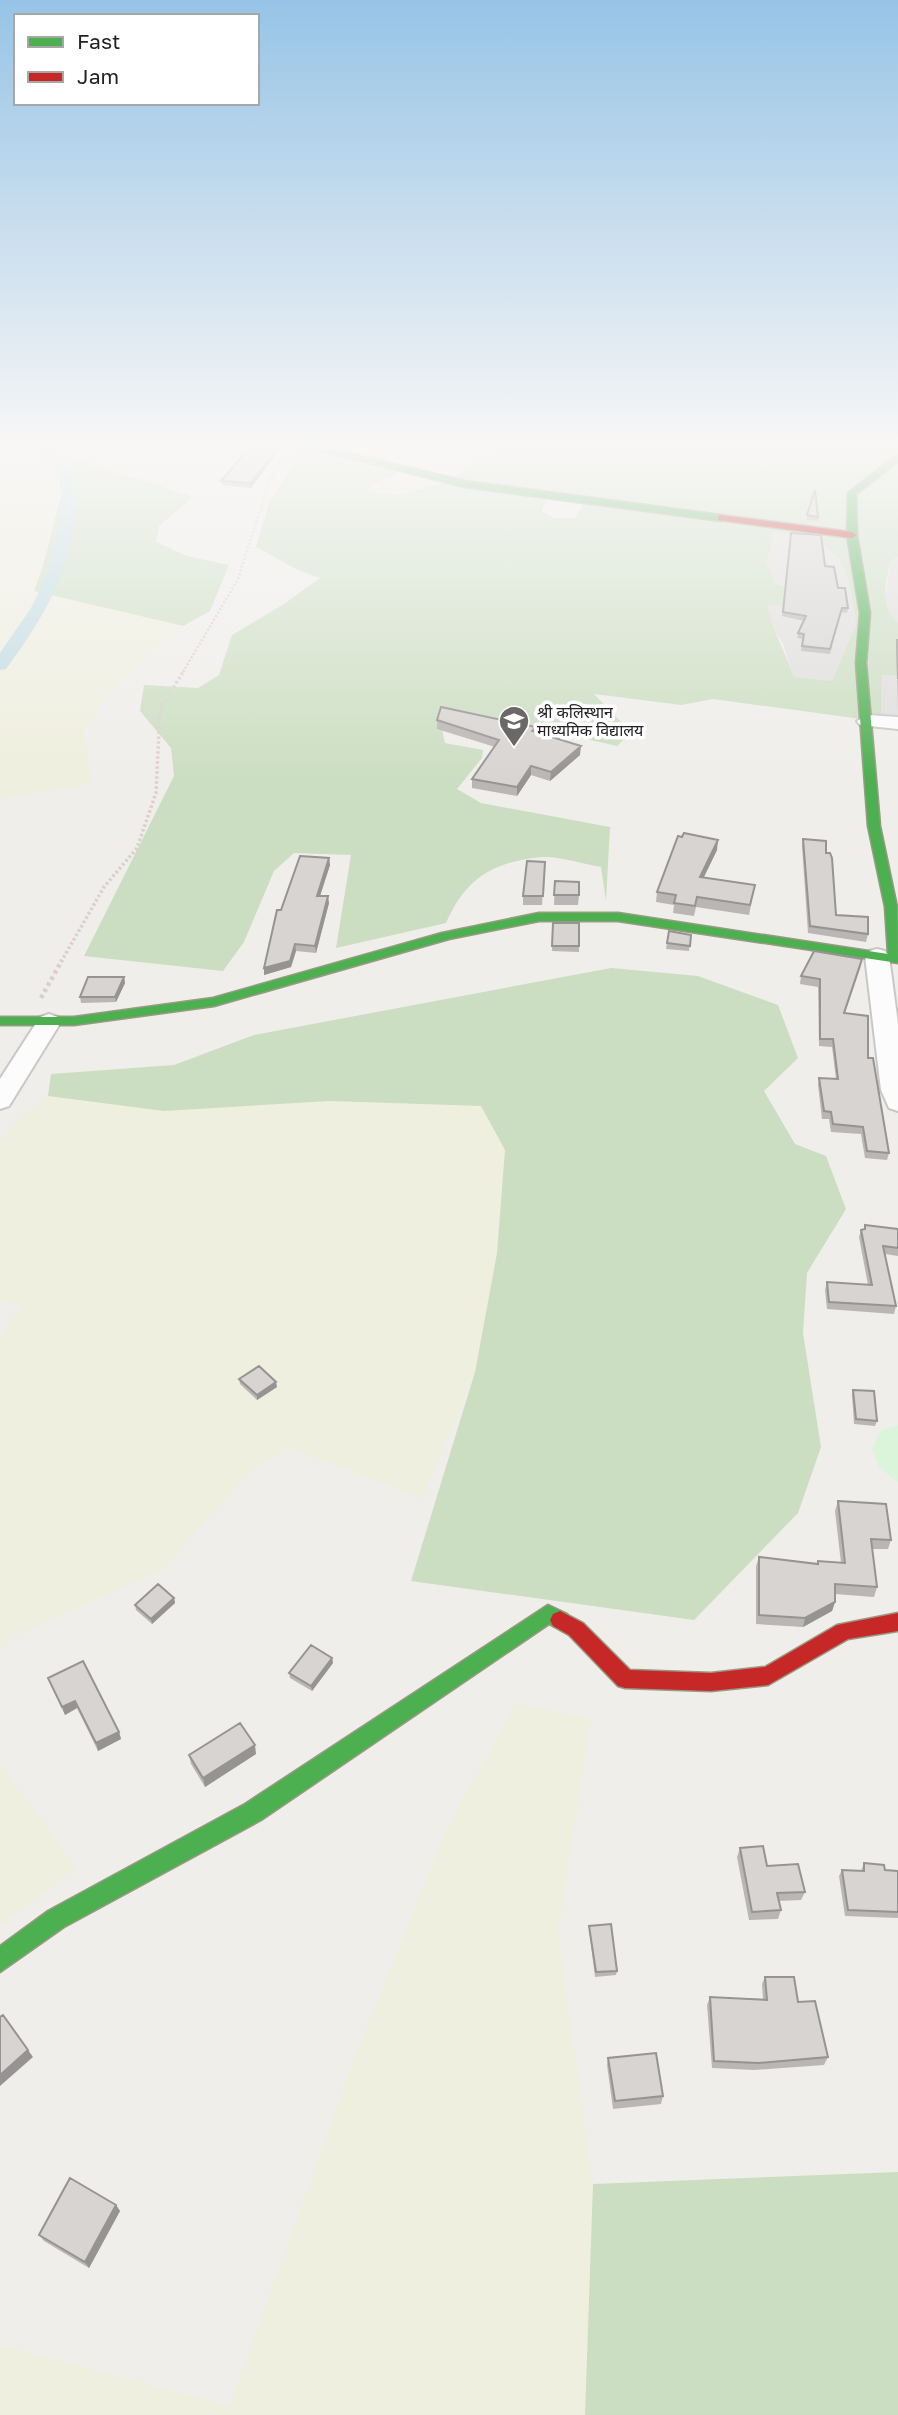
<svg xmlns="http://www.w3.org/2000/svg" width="898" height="2415" viewBox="0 0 898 2415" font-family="'Golos Text','Noto Sans Devanagari',sans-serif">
  <rect width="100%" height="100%" fill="#f0eeeb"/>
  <path fill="#dfdedc" d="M774 533 815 537 840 560 850 586 856 624 832 681 794 677 783 644 774 629 766 605H802L809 593 775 585 767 564Z
    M898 557V623L890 616 885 600 891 559Z
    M882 675 898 676V720L881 718Z"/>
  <path fill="#efefdf" d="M0 444H87L75 458 61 487 47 558 34 590 183 626 111 691 85 730 91 784 0 799Z
    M48 1096 164 1111 329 1101 481 1106 505 1150 497 1253 475 1372 423 1499 288 1447 248 1473 165 1568 13 1637 0 1649V1337L22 1305 0 1301V1142L16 1121Z
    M516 1703 591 1719 558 1932 593 2184 585 2415H0V2345L229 2406 357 2051 447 1828Z
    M0 1763 77 1868 0 1926Z"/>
  <path fill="#cbdec1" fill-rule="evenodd" d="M217 444H319L399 473 371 485 368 491 399 495 443 483 505 444H898V557L891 560C886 582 879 606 898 623V676L882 675 881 718 898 724 713 699 681 705 594 694 631 732 617 746 466 712 441 725 445 743 483 750 482 758 457 789 481 803 610 827 606 901 601 867C583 864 560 856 542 857 492 862 466 878 446 923L336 948 351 855 294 853 274 871 244 942 223 971 84 956 174 776 171 748 140 711 144 685 198 688 219 675 232 635 284 604 320 578 298 570 256 547 269 503 291 467 296 450 313 445 262 449ZM546 499 583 505 575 518H554L542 511ZM774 533 815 537 840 560 850 586 856 624 832 681 794 677C786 653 772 630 767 605H802L810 593 775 584 767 563Z
    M75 458 193 497 159 526 156 542 187 556 229 565 210 611 183 626 34 591C52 547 55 500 75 458Z
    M611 968 698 976 778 1005 798 1058 764 1091 795 1144 826 1156 846 1209 807 1273 803 1333 821 1447 798 1513 694 1620 411 1581 475 1372 497 1253 505 1150 481 1106 329 1101 164 1111 48 1096 51 1074 174 1065 254 1035Z
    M898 2172V2415H585L593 2184Z"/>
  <path fill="#daf5da" d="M898 1425V1482L879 1467 872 1448 880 1431Z"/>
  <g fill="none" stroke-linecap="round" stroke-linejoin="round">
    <path fill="#bfdbe3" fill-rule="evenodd" d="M39 445H49L50 450C71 458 75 477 75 498 75 566 45 616 6 669L0 670V653L31 608 49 570 59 526 61 492 58 470 52 462 34 451Z"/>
    <g stroke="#c9c8c7" stroke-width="4">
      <path id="street" d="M867 715 898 717V729L860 725 857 721Z
        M877 949 885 951 889 956 898 1024V1111L889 1108 881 1090 865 956 869 951Z
        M49 1014 58 1017 61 1022 9 1106 0 1109V1079L40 1017Z"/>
    </g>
    <g stroke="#999a82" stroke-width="3">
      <path id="fast" d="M294 444H310L465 481 721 515 725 518 721 521 465 487Z
        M895 456H898V462L856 494 857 535 870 613 866 663 880 826 897 907 898 963 618 921H539L449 939 214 1006 74 1025H0V1017H74L213 998 442 933 539 913H618L888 954 885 907 868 826 856 663 860 613 847 535 848 493Z
        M548 1605 567 1614 570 1620 567 1626 560 1629 549 1624 261 1820 64 1927 0 1972V1946L48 1911 245 1804Z"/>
    </g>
    <g stroke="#999a82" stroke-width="3">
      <path id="jam" d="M721 515 852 532 857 535 852 538 718 520V516Z
        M560 1611 583 1623 630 1670 711 1673 765 1667 837 1625 898 1613V1631L848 1639 768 1685 711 1691 625 1688 618 1686 569 1635 553 1626 550 1620 553 1614Z"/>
    </g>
    <path stroke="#dccecd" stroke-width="2.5" stroke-dasharray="2 2" stroke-linecap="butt" d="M180 444 248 455
      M0 456 71 444
      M183 672 238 579 269 482 284 453"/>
    <path stroke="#dccecd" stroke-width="3.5" stroke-dasharray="2.5 2.5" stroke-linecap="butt" d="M61 962 104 887 137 848 156 793 160 710 184 670"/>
    <path stroke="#dccecd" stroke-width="4.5" stroke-dasharray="3.5 3.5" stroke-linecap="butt" d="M41 998 62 960"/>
    <use href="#street" fill="#fdfcfc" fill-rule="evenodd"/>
    <use href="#fast" fill="#4caf50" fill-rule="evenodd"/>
    <use href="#jam" fill="#c62828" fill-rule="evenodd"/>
  </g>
  <path fill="#b9b6b5" d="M253 444H283L251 488 222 485 221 481Z
    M807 515 818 517V521L807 520Z
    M791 533 825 566 838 588 848 608 847 613 841 612 830 654 801 651 803 639 797 638 798 633 804 621 782 616Z
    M897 640H898V712L896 645Z
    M437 720 535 727V732L580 755 550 781 531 775 517 796 472 788V779L495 747 437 729Z
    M803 839 826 853 836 915 868 934 866 942 808 933 802 846Z
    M717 850 704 877 755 885 749 915 696 907 694 916 673 913 674 905 656 902 657 892Z
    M329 858 330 865 320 896 329 903 316 953 296 951 291 967 264 975 281 910Z
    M545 862 542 905H523V896Z
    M555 881 579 895 578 905H554Z
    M553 923 579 946V952L552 951Z
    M669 931 691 935 689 951 666 949Z
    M861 966 845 1013 868 1058 889 1153 887 1160 865 1158 861 1134 831 1132 829 1119H822L818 1085 819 1078 836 1079 832 1047 819 1046 818 987 800 984 801 976Z
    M124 977 125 983 116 1002 81 1003 80 997Z
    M865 1225 898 1229V1256L885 1254 896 1306 894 1314 827 1309 825 1290 827 1282 868 1285 859 1237 861 1230 864 1229Z
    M239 1379 277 1387 257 1400 240 1384Z
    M853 1390 877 1421 875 1426 854 1424 852 1395Z
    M838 1501 891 1540 888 1549H872L877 1587 874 1597 835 1594V1602L832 1611 803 1627 756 1624V1566L759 1557 817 1564 818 1561 841 1563 835 1511Z
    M174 1598 175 1603 152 1624 136 1610 135 1605Z
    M332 1658 333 1663 312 1691 290 1678 289 1673Z
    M48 1678 119 1732 121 1739 98 1751 77 1708 65 1715Z
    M256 1754 205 1787 191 1764 189 1755Z
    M740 1848 805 1892 801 1900 779 1901 781 1910 778 1919 749 1920 737 1857Z
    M864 1863 885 1870 898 1871V1918L845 1916 839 1876 842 1870 861 1871Z
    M589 1926 617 1971 616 1975 595 1977 589 1930Z
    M765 1977 798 2002 828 2057 824 2065 754 2070 712 2068 707 2005 710 1997 763 1999 762 1984Z
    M608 2058 663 2096 661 2104 613 2109 607 2065Z
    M116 2205 120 2211 89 2268 44 2241 39 2235Z"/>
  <path fill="#969493" d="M280 444H283L251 488V483Z
    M581 746 580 755 550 781 551 772Z
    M531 766V775L517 796V787Z
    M718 840 717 850 699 887 700 877Z
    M329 858 330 865 318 902 317 896Z
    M328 896 329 903 316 953 315 946Z
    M295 944 296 951 291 967 264 975V968Z
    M124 977 125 983 116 1002 115 997Z
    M276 1382 277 1387 257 1400V1395Z
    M174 1598 175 1603 152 1624 151 1619Z
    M835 1602 832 1611 803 1627 805 1618Z
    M332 1658 333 1663 312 1691 311 1686Z
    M75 1701 77 1708 65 1715 62 1707Z
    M119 1732 121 1739 98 1751 96 1743Z
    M255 1745 256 1754 205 1787 203 1778Z
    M28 2050 33 2057 0 2086V2075Z
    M116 2205 120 2211 89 2268 85 2262Z"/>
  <path fill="#d7d4d2" stroke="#969493" stroke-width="2" d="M253 444H280L251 483 221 481Z
    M815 490 818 517 807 515Z
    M791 533 821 535 825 566 834 567 838 588H845L848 608H842L830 649 802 646 804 634 798 633 806 616 783 612Z
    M897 640H898V679Z
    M441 707 535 727 532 731 581 746 551 772 531 766 517 787 472 779 499 740 437 720Z
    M684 833 718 840 700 877 755 885 750 905 697 897 695 906 674 903 676 895 657 892 678 836 682 837Z
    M803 839 826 841V853H830L832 858 836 915 868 917V934L810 926Z
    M300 856 329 858 317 896H328L315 946 295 944 290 961 264 968 277 910H281Z
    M527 861 545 862 543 896H523Z
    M555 881 579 882V895H554Z
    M553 923H579V946H552Z
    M669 931 691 935 690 946 667 943Z
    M814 951 862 959 844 1013 868 1016V1058H873L889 1153 867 1151 863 1127 833 1124 831 1112 824 1111 819 1078 838 1079 833 1039H820V979L801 976Z
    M88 977H124L115 997H80Z
    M865 1225 898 1229V1248L883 1246 896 1306 829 1302 827 1282 872 1285 861 1230 865 1229Z
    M259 1366 276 1382 257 1395 239 1379Z
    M853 1390 874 1391 877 1421 856 1419Z
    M838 1501 886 1504 891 1540 871 1539 877 1587 835 1584V1602L805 1618 759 1615V1557L818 1564V1561L845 1563Z
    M158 1584 174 1598 151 1619 135 1605Z
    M311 1645 332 1658 311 1686 289 1673Z
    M83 1661 119 1732 96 1743 75 1701 62 1707 48 1678Z
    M240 1723 255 1745 203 1778 189 1755Z
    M763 1846 767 1866 798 1864 805 1892 777 1893 781 1910 752 1912 740 1848Z
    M864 1863 884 1865 885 1870 898 1871V1912L848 1910 842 1870 864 1871Z
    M611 1924 617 1971 596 1972 589 1926Z
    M765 1977H794L798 2002 815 2001 828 2057 758 2063 714 2061 710 1997 767 2000Z
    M3 2015 28 2050 0 2075V2017Z
    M656 2053 663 2096 615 2101 608 2058Z
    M70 2178 116 2205 85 2262 39 2235Z"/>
  <linearGradient id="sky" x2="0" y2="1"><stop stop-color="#97c4e6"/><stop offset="0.57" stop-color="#f8f7f6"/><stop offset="1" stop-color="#f8f7f6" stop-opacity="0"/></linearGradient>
  <rect width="898" height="782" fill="url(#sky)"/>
  <defs>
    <g id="school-pin" transform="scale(1.575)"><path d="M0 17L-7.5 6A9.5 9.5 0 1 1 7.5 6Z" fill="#6a6968" stroke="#fff"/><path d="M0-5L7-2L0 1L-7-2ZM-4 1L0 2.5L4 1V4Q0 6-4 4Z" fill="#fff"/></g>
  </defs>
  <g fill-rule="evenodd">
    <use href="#school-pin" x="514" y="721"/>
  </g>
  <g text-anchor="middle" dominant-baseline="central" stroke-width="7" stroke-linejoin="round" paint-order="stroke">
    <g font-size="16" fill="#222" stroke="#fff" text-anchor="start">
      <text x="537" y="712">श्री कलिस्थान<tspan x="537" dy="18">माध्यमिक विद्यालय</tspan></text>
    </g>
  </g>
  <rect x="14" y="14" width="245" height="91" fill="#ffffff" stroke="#a7a7a7" stroke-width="2"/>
  <rect x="28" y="37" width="35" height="10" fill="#4caf50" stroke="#a7a7a7" stroke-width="2"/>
  <text x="77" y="49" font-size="21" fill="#222222">Fast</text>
  <rect x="28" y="72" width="35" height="10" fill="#c62828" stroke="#a7a7a7" stroke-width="2"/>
  <text x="77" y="84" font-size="21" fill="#222222">Jam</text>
</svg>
